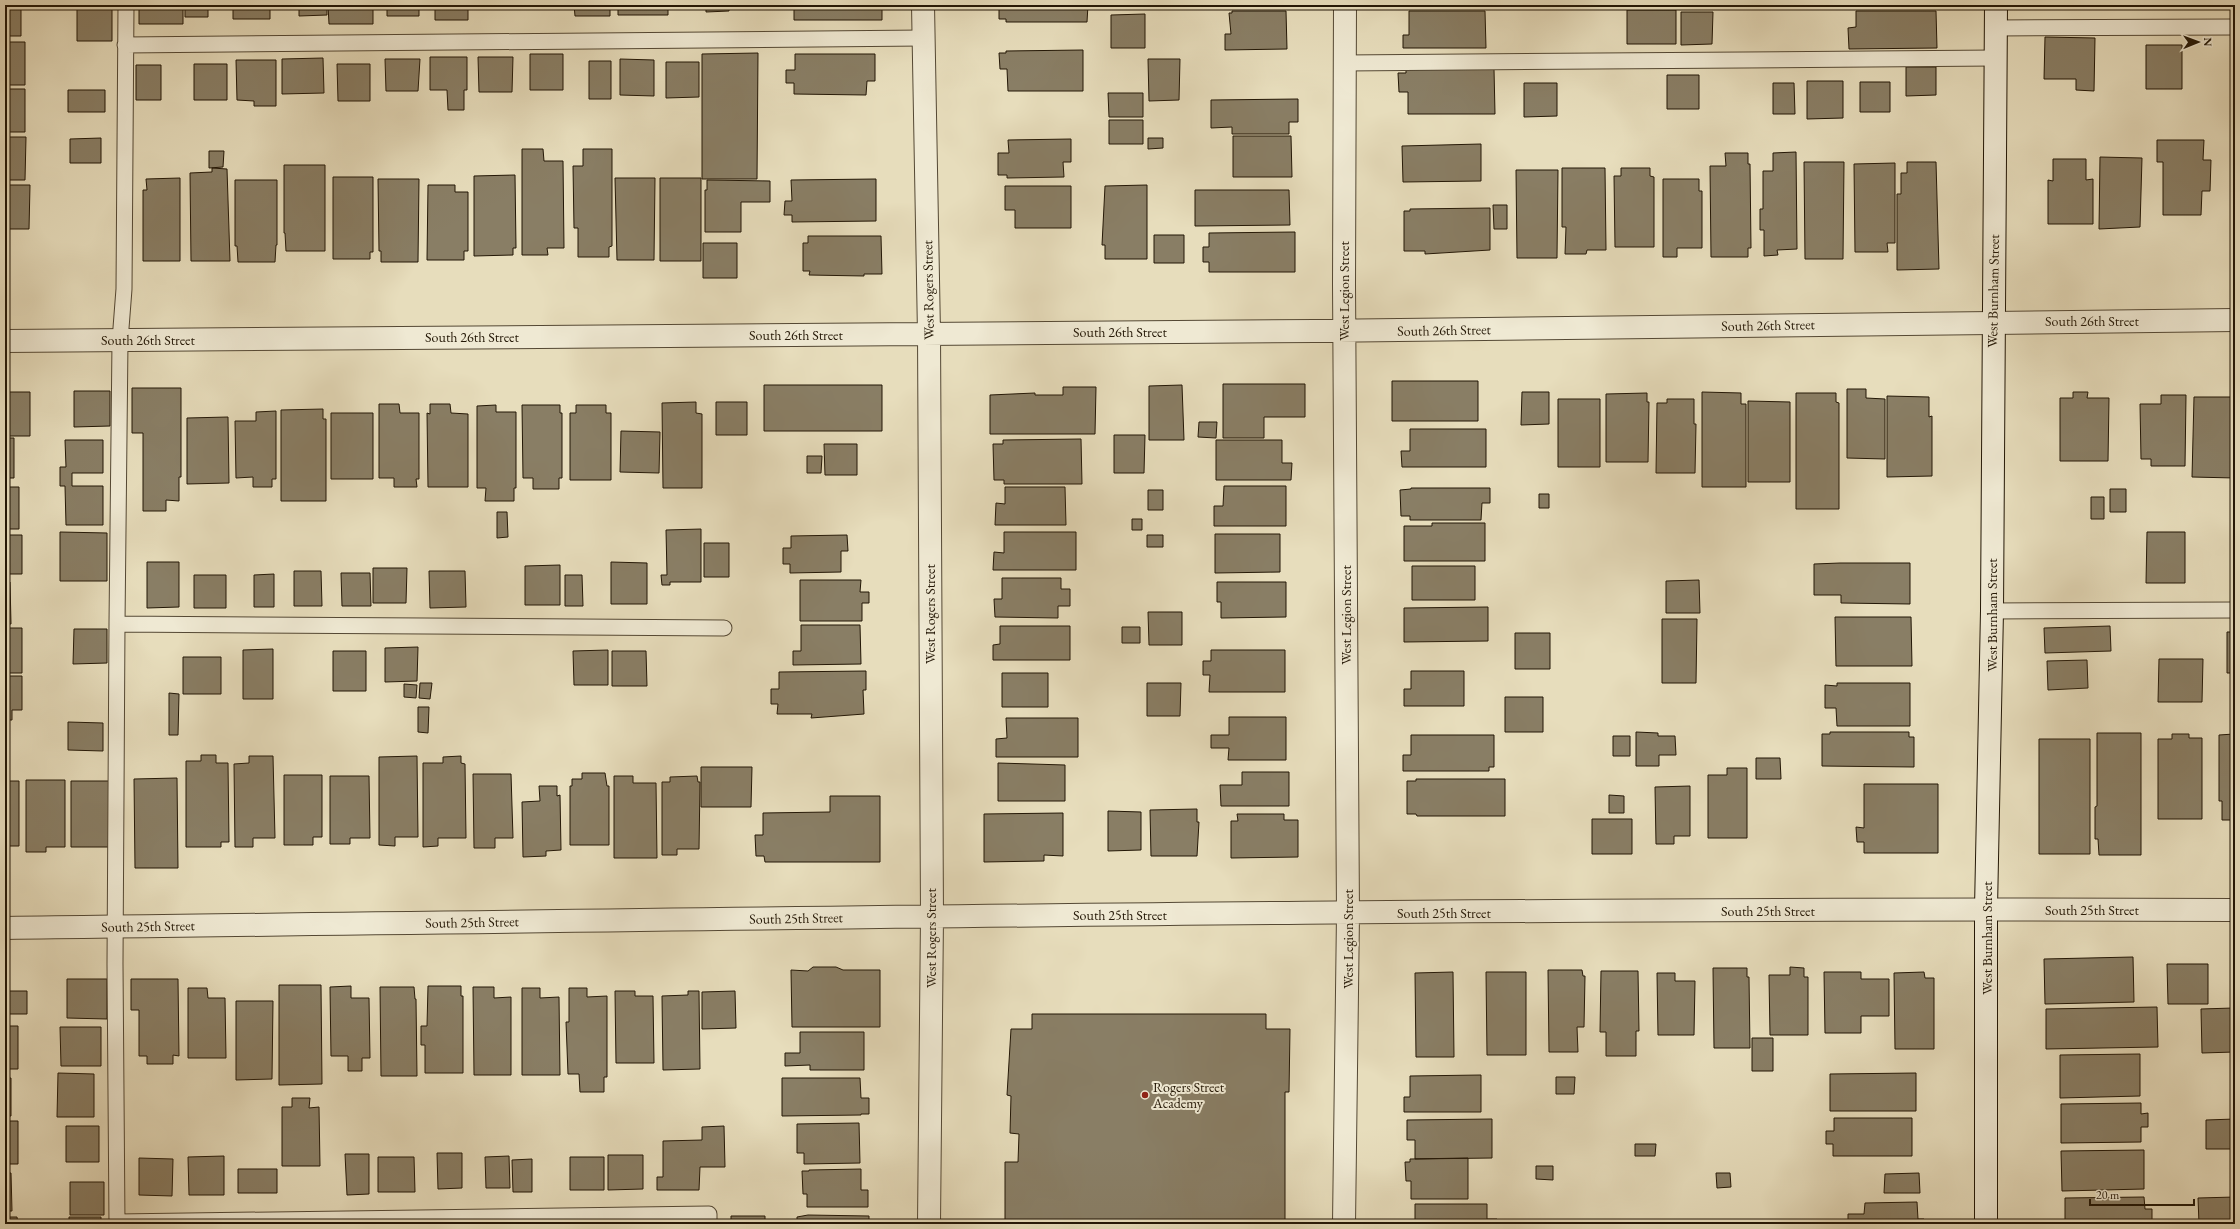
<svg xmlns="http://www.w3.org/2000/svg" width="2240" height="1229" viewBox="0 0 2240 1229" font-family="'EB Garamond',serif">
  <rect width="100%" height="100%" fill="#e7ddbc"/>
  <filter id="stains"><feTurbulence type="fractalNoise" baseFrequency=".005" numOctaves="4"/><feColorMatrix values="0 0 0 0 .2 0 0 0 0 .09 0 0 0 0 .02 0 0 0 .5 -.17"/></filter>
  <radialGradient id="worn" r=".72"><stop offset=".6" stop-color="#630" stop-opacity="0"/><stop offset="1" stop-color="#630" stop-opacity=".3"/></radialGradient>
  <path fill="#897e65" stroke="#231706" d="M5 5H21V36H5Z
    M77 5H112V41H77Z
    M139 5H183V24H139Z
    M185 5H208V17H185Z
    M233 5H270V19H233Z
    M288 5H327V15L299 16V7H288Z
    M328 5H373V24H329Z
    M387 5H419V16H387Z
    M435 5H468V20H435Z
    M495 5H558V8H495Z
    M574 5H610V16H575Z
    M618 5H668V15H618Z
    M706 5H729V11L706 12Z
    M794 5H882V20H794Z
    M999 5H1088L1087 22H1006V19H999Z
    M1167 5H1208V9H1167Z
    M1402 5H1470L1402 6Z
    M1844 5H1923V6H1844Z
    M2063 5H2102V7H2063Z
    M1627 10H1676V44H1627Z
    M1232 11H1286L1287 49 1225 50V34H1231L1229 13H1232Z
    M1409 11H1485L1486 48H1403V35H1409Z
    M1856 11H1936L1937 48 1849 49 1848 28 1856 27Z
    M1681 12H1713L1712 44 1681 45Z
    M1145 14V48H1111V15Z
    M2045 37 2095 38 2094 91 2076 90V79H2044Z
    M5 42H25V85H5Z
    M2146 45H2182V89H2146Z
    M1083 50V91H1008L1007 69H1000L999 53H1006V51Z
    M758 53 757 179H702V54Z
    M530 54H563V90H530Z
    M795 54H875V81H867L866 95 794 94V83H786V70H795Z
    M430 57H467V90H464V110H448L447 90H430Z
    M478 57H513L512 92H479Z
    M323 58 324 93 282 94V59Z
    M385 59H420L418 91H386Z
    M620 59 654 60V96L620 95Z
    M1148 59H1180L1179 100 1149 101Z
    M236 60H276V106H254V101L237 100Z
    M589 61H611V99H589Z
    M666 62H699V97L666 98Z
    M194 64H227V100H194Z
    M337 64H370V101H338Z
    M136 65H161V100H136Z
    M1906 67H1936V95L1906 96Z
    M1406 69H1494L1495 114H1408V92H1399L1398 73H1406Z
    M1667 75H1699V109H1667Z
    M1807 81H1843V118L1807 119Z
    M1860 82H1890V112H1860Z
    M1524 83H1557V116L1524 117Z
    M1773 83H1794L1795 114H1773Z
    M5 89H25V132H5Z
    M68 90H105V112H68Z
    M1108 93H1143V117H1109Z
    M1298 99V122H1289V134H1232V127L1211 128V100Z
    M1109 120H1143V144H1109Z
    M1233 136H1291L1292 177H1233Z
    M5 137H26L25 180H5Z
    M101 138V163H70V139Z
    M1148 138H1163V148L1148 149Z
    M1071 139V162H1063L1064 177 1007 178V175H998V153H1009L1008 140Z
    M2157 140H2204L2203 160H2211L2210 191H2202L2201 215H2163V162H2157Z
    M1481 144V181L1403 182 1402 146Z
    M522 149H543L544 161H563L564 248H547L548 255H522Z
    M583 149H612V246L609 247V257H578V228H574L573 166H583Z
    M209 151H224L223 167 209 168Z
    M1796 152 1797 249 1777 250 1778 255 1764 256V230H1760V209H1763V171H1773V153Z
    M1725 153H1748V164H1750L1751 248H1748V257H1711L1710 166H1726Z
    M2100 157 2142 158 2140 227 2099 229Z
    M2053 159H2086V180L2093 179V224H2048V180L2053 181Z
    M1804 162H1844L1843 259H1805Z
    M1907 162H1936L1939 269 1897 270V194H1901V173H1907Z
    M1895 163V243H1887L1888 252H1855L1854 164Z
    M284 165H325V251H286L285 233H284Z
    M212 168 227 169 230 261H191L190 173 212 172Z
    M1562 168H1605L1606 250H1587L1586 254H1565L1566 227H1562Z
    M1621 168H1650V176L1654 177V247H1615L1614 176H1621Z
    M1516 170H1558L1557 258H1517Z
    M515 175 516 248H513V255L474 256V176Z
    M333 177H373V252H370V259H333Z
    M180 178V261H143V190H147L146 179Z
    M615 178H655L654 260H617Z
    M660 178H701V261H660Z
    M378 179H419L418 262H381V251H379Z
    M876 179V221L792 222V215H784L785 201H792L791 180Z
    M1663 179H1699V191H1702V248H1677V257H1663Z
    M235 180H277V245H276L275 262H238L237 246H235Z
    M707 180 770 181V202H741V232H705V190H707Z
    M5 185H30L29 229H5Z
    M428 185H455V192H468V251H464V260H427Z
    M1147 185V259H1105V245H1102L1105 186Z
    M1005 186H1071V228H1015V210H1005Z
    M1195 190H1289L1290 225 1195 226Z
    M1493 205H1507V229H1494Z
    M1490 208V250L1425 254V251H1404V211H1410V209Z
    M1295 232V272H1209V262H1203V247H1209V233Z
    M1154 235H1184V263H1154Z
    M808 236H881L882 274H864V276L809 275 810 271H803V243H808Z
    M703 243H737V278H703Z
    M1392 381H1478V421H1392Z
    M1223 384H1305V417H1264V438H1223Z
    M764 385H882V431H764Z
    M1182 385 1184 440H1149V386Z
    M1063 387H1096L1095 434H990V395L1035 393V395H1063Z
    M132 388H181V477H179V501L166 500V511H143V433H132Z
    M1847 389H1866V398L1885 399V459L1847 458Z
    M74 391H110V426L74 427Z
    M5 392H30V436H5Z
    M1522 392H1549V424L1521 425Z
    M1702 392 1741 393V404H1746V487H1702Z
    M2073 392H2088L2087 398H2109L2108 461H2060V398H2073Z
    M1647 393V402H1649L1648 462H1606V394Z
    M1796 393H1836V402L1839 403V509H1796Z
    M2161 395H2186L2185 466H2151V459H2141L2140 404H2161Z
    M1887 396 1929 397V417L1932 416V476L1887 477Z
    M2194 397H2235V478L2192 477Z
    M1558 399H1600V467H1558Z
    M1667 399H1694V424H1696L1695 473H1656L1657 403H1667Z
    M1748 401 1790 402V482H1748Z
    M696 402V413L702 414V488H663L662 403Z
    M716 402H747V435H716Z
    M379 404H399L400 413H419V479H416L417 487H394V478H379Z
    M430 404H450L451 413 468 414V487H428L427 413 430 414Z
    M496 405V412H516V488H514V501H485L486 488H477V406Z
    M522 405H560V413H562V478H559V489H533V478H523Z
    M576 405H606V413H611V480H570V413H576Z
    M323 409V419H326V501H281V410Z
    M276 411V479H272V487H253V477L236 478 235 421H256V412Z
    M331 413H373V479H331Z
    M228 417 229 483 187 484V418Z
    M1199 422H1217L1216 438 1198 437Z
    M1410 429H1486V467H1402L1401 451H1410Z
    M621 431 660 432 659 473 620 472Z
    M1114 435H1145L1144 473H1114Z
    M5 438H14V478H5Z
    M1081 439 1082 484H1004V480H994L993 444H1003V440Z
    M65 440H103V473H72V486H103V525H66L65 486H60V467H66Z
    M1216 440H1282V463H1292L1291 480H1216Z
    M824 444H857V475H825Z
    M807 456H822L821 473H807Z
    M1224 486H1286V526H1214V506H1223Z
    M5 487H19V529H5Z
    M1005 487H1065L1066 525H995L996 503 1005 504Z
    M1411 488H1490V503H1482L1481 520H1410V516H1401L1400 490 1411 489Z
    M2110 489H2126V512H2110Z
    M1148 490H1163V510H1148Z
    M1539 494H1549V508H1539Z
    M2091 497H2104V519H2091Z
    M497 512H507L508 537 497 538Z
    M1132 519H1142V530H1132Z
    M1432 523H1485V561H1404V526H1432Z
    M701 529V582H670V585H662L661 575H667L666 530Z
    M60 532 107 533V581H60Z
    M1004 532H1076V570H993L994 552 1004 553Z
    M2147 532H2185V583H2146Z
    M1215 534H1280V572L1215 573Z
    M5 535H22V574H5Z
    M847 535 848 551H841V572L790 573V564H783V548H791V536Z
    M1147 535H1163V547H1147Z
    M704 543H729V577H704Z
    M147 562H179V607L147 608Z
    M611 562 647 563V604H611Z
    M1840 563H1910V604L1841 603V595H1814V564Z
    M560 565V605H525V566Z
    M1412 566H1475V600H1412Z
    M373 568H407L406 603H373Z
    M294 571H321L322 606H294Z
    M429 571H465L466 607 430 608Z
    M341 573H370L371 606H342Z
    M274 574V607H254V575Z
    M194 575H226V608H194Z
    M565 575H582L583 606H565Z
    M1002 578H1061V589H1070V606H1058V618L995 617 994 599H1002Z
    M800 580H861L860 592H869V603H862V621H800Z
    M1699 580 1700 613H1666V581Z
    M5 582H10L11 624H5Z
    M1217 582H1286V617L1221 618V602H1217Z
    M1488 607V641L1404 642V608Z
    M1148 612H1182V645H1149Z
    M1835 617H1911L1912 666H1836Z
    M1662 619H1697L1696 683H1662Z
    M801 625H860L861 664 793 665V651H801Z
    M1000 626H1070V660H993V645L1000 644Z
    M2110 626 2111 651 2045 653 2044 628Z
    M1122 627H1140V643H1122Z
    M5 628H22V673H5Z
    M74 629H107V663L73 664Z
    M2227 632H2235V673H2227Z
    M1515 633H1550V669H1515Z
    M418 647 417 681 385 682V648Z
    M273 649V699H243V650Z
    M608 650V685H574L573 651Z
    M1211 650H1285V692H1209L1210 675H1203V661H1211Z
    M333 651H366V691H333Z
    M612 651H646L647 686H612Z
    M183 657H221V694H183Z
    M2159 659H2203L2202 702H2158Z
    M2087 660 2088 688 2048 690 2047 661Z
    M866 671V690H863L864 714 811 718 812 714H777L778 704H771V689H779V672Z
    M1411 671H1464V706H1404V689H1411Z
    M1002 673H1048V707H1002Z
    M5 676H22V710H12V720H5Z
    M420 683H432L430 699 419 698Z
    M1147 683H1181L1180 716H1147Z
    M1837 683H1910V726H1837L1836 708H1825V685L1837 686Z
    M404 684 417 685 416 698 404 697Z
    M169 693 179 694 178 735H169Z
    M1505 697H1543V732H1505Z
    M418 707H429L428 733 418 732Z
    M1229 717H1286V760H1228L1229 748H1211V735H1229Z
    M1006 718H1078V757H996V739L1007 738Z
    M68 722 103 723V751L68 750Z
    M2235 724V820H2222V801H2219V735L2234 734Z
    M1636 732 1658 733V736H1675L1676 755H1659V766H1636Z
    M1830 732H1909V737H1914V767L1822 766V734H1830Z
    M2097 733H2141V855H2099L2098 839H2095V807L2097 806Z
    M2172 734H2189V738H2202V819H2158V739H2172Z
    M1411 735H1494V767H1489V771H1403V755H1411Z
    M1613 736H1630V756H1613Z
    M2039 739H2090V854H2039Z
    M201 755H216V763H228L229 842H221V847H186V761H201Z
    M249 756H273L275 838H253V847H235L234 764 249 763Z
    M417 756 418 837H395V846L379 845V757Z
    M461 756V763L465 764 466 838H438V846L423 847V763H443V757Z
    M1756 758H1780L1781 779H1756Z
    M998 763 1065 765V801H998Z
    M701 767H752L751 807H701Z
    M1727 768H1747V838H1708V775H1727Z
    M1242 772H1289V806H1221L1220 785H1242Z
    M582 773H605L607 786H609V845H570V786H572V779H582Z
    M473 774H511L513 838H495V848H474Z
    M284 775H322V837H313V845H284Z
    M330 776H369L370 838H350V844H330Z
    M614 776H633V783H656L657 858H614Z
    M697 776 698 782H700L699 849H677V855H662V782H670V777Z
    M177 778 178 868H135L134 779Z
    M1416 779H1505V816H1417L1416 814H1407V781H1416Z
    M26 780H65V847H46V852H26Z
    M5 781H19V846H5Z
    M71 781H111L110 847H71Z
    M1864 784H1938V853H1864V842H1857L1856 827 1864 828Z
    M539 786H557V796L560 795 561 850 546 851V856L523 857 522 802 540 801Z
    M1690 786V836H1674V844H1656L1655 787Z
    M1609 795 1624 796V813H1609Z
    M830 796H880V862H765L764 856H756L755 835H763V813L830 812Z
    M1197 809V822H1199L1197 856H1151L1150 810Z
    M1108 811 1141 812V850L1108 851Z
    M1063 813V856L1044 855V861L984 862V814Z
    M1237 814H1284V820H1298V857L1231 858V821H1238Z
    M1592 819H1632V854H1592Z
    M2133 957 2134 1002 2045 1004 2044 959Z
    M2167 964H2208V1004H2168Z
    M813 967H836L843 970H880V1027H792L791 970 808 971Z
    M1790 967 1804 968V977H1808V1035H1770L1769 975H1790Z
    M1713 968H1747V977H1749L1750 1048H1714Z
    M1548 970H1582L1583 976H1585L1584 1027H1577L1578 1052H1549Z
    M1601 971H1638L1639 1031H1636V1056H1606V1032H1600Z
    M1453 972 1454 1057H1416L1415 973Z
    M1486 972H1526V1055H1487Z
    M1824 972H1861V979H1889V1016H1861V1033H1825Z
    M1924 972 1925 978H1934V1049H1895L1894 973Z
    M1657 973H1675V981H1695L1694 1035H1658Z
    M5 979H9V991H27V1014H5Z
    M67 979H107V1019L67 1018Z
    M131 979H178L179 1056 173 1055V1064H147V1056H139V1010H131Z
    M279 985H321L322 1084 279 1085Z
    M351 986V998H369L370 1058H362V1071H348V1056H331L330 987Z
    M428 986H461V996H463V1073H425V1045H421V1026H427Z
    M380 987H414L415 999H416L417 1076H381Z
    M473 987H494V998L511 997V1075H474Z
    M188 988H207L208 998H225L226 1058H188Z
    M522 988H540V998L559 997 560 1075H522Z
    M569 988H587V997L607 996V1077H604V1092H580L579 1074H568L566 1022H569Z
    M615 991H635V996H653L654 1063H616Z
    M688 991H699L700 1069 663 1070 662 996 688 995Z
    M735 991 736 1028 702 1029V992Z
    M236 1001H273L272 1079 236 1080Z
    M2157 1007 2158 1047 2046 1049V1009Z
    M2233 1008 2234 1052 2202 1053 2201 1009Z
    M1032 1014H1266V1029H1290L1289 1092H1285V1224H1005V1162H1018L1019 1134 1010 1133 1011 1096 1007 1095 1011 1029H1032Z
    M5 1026H18V1069H5Z
    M60 1027H101V1066H61Z
    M800 1032H864V1070H810V1065L785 1066V1053H800Z
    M1752 1038H1773V1071H1752Z
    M2140 1054V1096L2060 1098V1055Z
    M58 1073 94 1074V1117H57Z
    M1916 1073V1111H1830V1074Z
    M1481 1075V1112H1404V1097H1410V1076Z
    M1556 1077H1575L1574 1094H1556Z
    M5 1078H11V1116H5Z
    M782 1078H860L861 1098H869V1114H861V1115L782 1116Z
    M292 1098H310L309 1108 319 1107 320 1166H282V1107H292Z
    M2141 1103V1114L2148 1113V1127H2141V1142L2061 1143V1104Z
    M1834 1118H1912V1156H1833V1144H1826V1131H1834Z
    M1492 1119V1158L1415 1159V1140H1407V1120Z
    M2235 1119V1149H2206V1120Z
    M5 1121H18V1164H5Z
    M859 1123 860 1163 804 1164V1153H797V1124Z
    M66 1126H99V1162H66Z
    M724 1126 725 1167H700L699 1190H657V1177H663V1141L702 1140V1127Z
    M1635 1144H1656L1655 1156H1635Z
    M2144 1150V1189L2062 1191 2061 1151Z
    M437 1153H462V1188L438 1189Z
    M345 1154H369V1194L347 1195Z
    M608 1155H643V1189L608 1190Z
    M224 1156V1195H189L188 1157Z
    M509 1156 510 1188H486L485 1157Z
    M378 1157H414L415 1192H378Z
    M570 1157H604V1190H570Z
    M139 1158 173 1159 172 1196 139 1195Z
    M1468 1158V1199H1411V1181H1406L1405 1162H1410V1159Z
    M532 1159V1192H513L512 1160Z
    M1536 1166H1553V1180L1536 1179Z
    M238 1169H277V1193H238Z
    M861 1169V1190H868V1207H807V1194H803L802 1171H809V1170Z
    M5 1173H11L12 1211H5Z
    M1716 1173H1730L1731 1187 1717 1188Z
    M1919 1173 1920 1193H1884L1885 1174Z
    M70 1182H104V1215H70Z
    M2144 1197 2145 1209H2152V1224H2065V1198Z
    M2235 1197V1224H2199L2198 1198Z
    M1917 1202 1918 1219H1924V1224H1848V1214H1864L1865 1203Z
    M1415 1204H1487V1219H1497V1224H1407H1415Z
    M808 1215 869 1216V1224H797V1217Z
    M731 1216H765V1224H731Z
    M5 1217H17L18 1224H5Z
    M69 1217H101V1224H69Z"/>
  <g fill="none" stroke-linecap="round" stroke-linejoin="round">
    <g stroke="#544834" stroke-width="17">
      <path id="lane" d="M1995 28 2235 27
        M125 45 923 38
        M1344 63 1995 58
        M1992 611 2235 610
        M117 624 724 628
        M117 1222 709 1214V1224
        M117 1224 115 964 117 624 120 341 124 289 126 5"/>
    </g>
    <g stroke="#544834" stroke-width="24">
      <path id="street" d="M923 5 929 334 932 916 929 1224
        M5 341 1315 331 2235 320
        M5 928C748 919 1492 907 2235 910
        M1344 1224 1348 914 1344 284 1345 5"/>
    </g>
    <g stroke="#231706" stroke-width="24">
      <path id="secondary" d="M1986 1224V909L1992 611 1996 5"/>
    </g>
    <use href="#lane" stroke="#efe9d3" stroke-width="15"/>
    <use href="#street" stroke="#efe9d3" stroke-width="22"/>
    <use href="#secondary" stroke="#efe9d3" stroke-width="22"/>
  </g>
  <circle fill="#8f2418" stroke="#efe9d3" stroke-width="1.5" cx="1145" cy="1095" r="4"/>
  <g text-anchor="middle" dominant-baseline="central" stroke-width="4" stroke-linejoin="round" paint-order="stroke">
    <g font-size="14" fill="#231706" stroke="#efe9d3">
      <text transform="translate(928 290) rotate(-91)">West Rogers Street</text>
      <text transform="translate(1344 291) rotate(-90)">West Legion Street</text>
      <text transform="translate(1993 291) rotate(-89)">West Burnham Street</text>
      <text x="2092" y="321">South 26th Street</text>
      <text transform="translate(1768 325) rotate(-1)">South 26th Street</text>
      <text transform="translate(1444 330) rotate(-1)">South 26th Street</text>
      <text x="1120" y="332">South 26th Street</text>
      <text x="796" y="335">South 26th Street</text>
      <text x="472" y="337">South 26th Street</text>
      <text x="148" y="340">South 26th Street</text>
      <text transform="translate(930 614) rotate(-90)">West Rogers Street</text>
      <text transform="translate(1346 615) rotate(-90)">West Legion Street</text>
      <text transform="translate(1992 615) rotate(-90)">West Burnham Street</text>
      <text x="2092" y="910">South 25th Street</text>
      <text x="1768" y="911">South 25th Street</text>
      <text x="1444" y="913">South 25th Street</text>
      <text x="1120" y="915">South 25th Street</text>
      <text transform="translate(796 918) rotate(-1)">South 25th Street</text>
      <text transform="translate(472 922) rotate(-1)">South 25th Street</text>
      <text transform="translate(148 926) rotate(-1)">South 25th Street</text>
      <text transform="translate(931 938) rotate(-90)">West Rogers Street</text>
      <text transform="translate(1987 938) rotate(-90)">West Burnham Street</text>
      <text transform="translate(1348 939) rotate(-90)">West Legion Street</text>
    </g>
    <g font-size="14" fill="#231706" stroke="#efe9d3" text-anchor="start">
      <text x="1153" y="1087">Rogers Street<tspan x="1153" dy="16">Academy</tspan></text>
    </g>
  </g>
  <rect width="2240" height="1229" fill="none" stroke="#e7ddbc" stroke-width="20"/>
  <rect x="6" y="6" width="2228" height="1217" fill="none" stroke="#231706" stroke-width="2"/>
  <rect x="10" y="10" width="2220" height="1209" fill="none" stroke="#231706"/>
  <g transform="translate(2198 42) rotate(89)" stroke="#efe9d3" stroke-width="3" paint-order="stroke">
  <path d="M0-3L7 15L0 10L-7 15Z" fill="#231706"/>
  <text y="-6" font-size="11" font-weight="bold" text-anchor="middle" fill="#231706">N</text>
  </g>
  <path d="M2090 1199v6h104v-6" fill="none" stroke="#231706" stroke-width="2"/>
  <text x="2096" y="1199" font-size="12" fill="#231706" stroke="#efe9d3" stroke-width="3" paint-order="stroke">20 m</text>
  <rect width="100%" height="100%" filter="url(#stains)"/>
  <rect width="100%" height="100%" fill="url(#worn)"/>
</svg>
